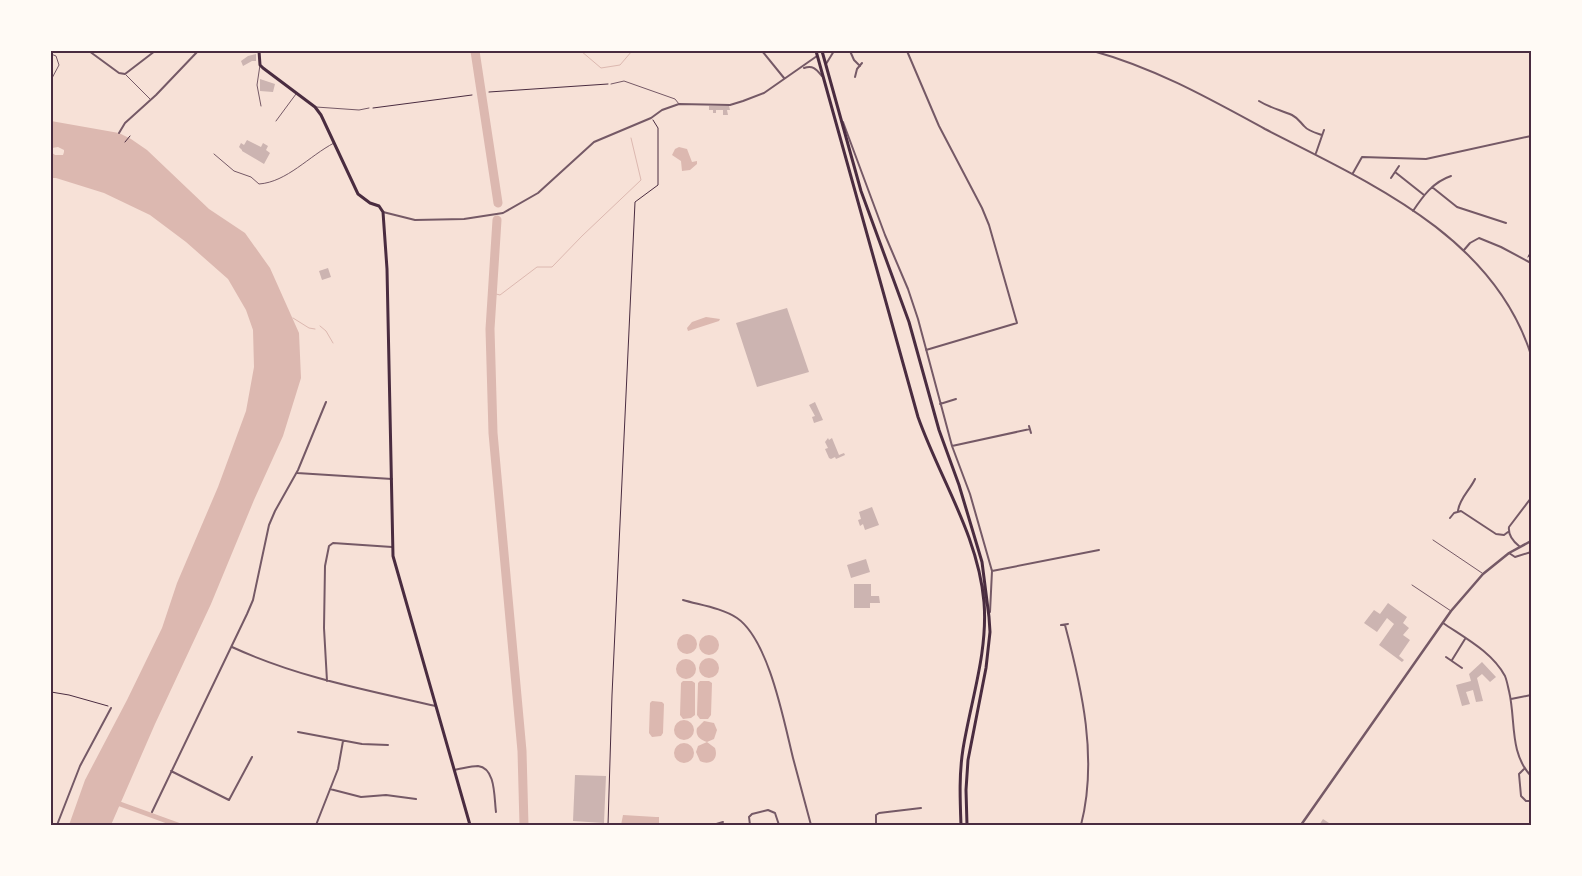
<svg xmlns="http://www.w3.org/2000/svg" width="1582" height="876" viewBox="0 0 1582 876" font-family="'Exo 2',sans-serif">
  <rect width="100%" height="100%" fill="#f7e1d7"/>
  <path fill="#dcb8b0" d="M51 121 119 133 131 139 147 150 209 209 245 233 270 268 299 333 301 378 283 436 254 500 211 604 155 724 111 825H69L85 780 127 700 162 628 177 583 218 487 246 411 254 367 253 330 246 310 228 279 186 242 150 215 104 193 56 178H51V152L55 155H63L64 152V150L58 147 52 148 51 151Z
    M679 147 687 149 692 162 697 161V164L690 170 682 171 681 161 672 155 675 149Z
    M706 317 720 319 719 321 688 331 687 328 692 322Z
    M677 644a10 10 0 1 1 20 0a10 10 0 1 1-20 0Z
    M699 645a10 10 0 1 1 20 0a10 10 0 1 1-20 0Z
    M699 668a10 10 0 1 1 20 0a10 10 0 1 1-20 0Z
    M676 669a10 10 0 1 1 20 0a10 10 0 1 1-20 0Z
    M683 681H692L695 683V715L691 718 683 719 680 715 681 683Z
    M700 681H709L712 683 711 715 708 719H700L697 715 698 683Z
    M652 701 662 702 664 704 663 733 661 736 652 737 649 733 650 703Z
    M674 730a10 10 0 1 1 20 0a10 10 0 1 1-20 0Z
    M704 721 714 723 717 730 714 739 707 742 715 748C719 759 710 766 700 761L696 752 698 746 707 742C700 740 695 736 697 728Z
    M674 753a10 10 0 1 1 20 0a10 10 0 1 1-20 0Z
    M623 815 656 817H659V825H621Z"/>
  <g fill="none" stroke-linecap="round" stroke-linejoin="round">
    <path stroke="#dcb8b0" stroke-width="1" d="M581 51 601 68 620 65 632 51
      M492 293 500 295 537 267H552L582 236 641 180 631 138
      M293 318 309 328 315 329
      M320 326 326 331 333 343"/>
    <path stroke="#dcb8b0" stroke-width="5" d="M120 804 178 825"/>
    <path stroke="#dcb8b0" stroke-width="9" d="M475 51 498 203
      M497 220 490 329 493 433 522 751 524 825"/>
  </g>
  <path fill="#ccb4b1" d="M256 54V61H252L243 66 241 61 248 56Z
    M260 79 275 84 273 92 260 91Z
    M709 106H729L730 110H727L728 115H723V110H716V113H713V110H709Z
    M247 140 261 147 263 143 268 146 266 150 270 153 264 164 242 151V150L239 147 241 143 244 145Z
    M328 268 331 277 322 280 319 271Z
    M787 308 809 372 757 387 736 323Z
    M815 402 823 420 814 423 812 417 815 416 809 405Z
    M828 438 829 440 832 438 839 455 844 453 845 455 836 459 835 457 831 459 829 458 825 449 828 448 825 442Z
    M872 507 879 525 865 530 863 524 860 526 858 520 861 519 859 512Z
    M866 559 870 572 851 578 847 565Z
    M854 584H871V596H879L880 603H870V608H854Z
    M1388 603 1407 617 1403 623 1409 628 1403 635 1410 640 1399 656 1404 660 1402 662 1379 645 1394 624 1387 618 1377 632 1364 623 1374 610 1380 614Z
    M1482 662 1496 677 1490 682 1482 674 1477 678 1483 701 1476 702 1473 690 1466 692 1470 704 1462 706 1456 685 1471 681 1469 674Z
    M575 775 606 776 604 823 573 821Z
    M1323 819 1329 823 1328 825H1319Z"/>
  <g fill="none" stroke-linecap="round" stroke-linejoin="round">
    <path stroke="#4a2c40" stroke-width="1" d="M489 92 608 84
      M373 108 472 95
      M125 142 130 136
      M1528 257 1531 251
      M51 692 69 695 108 706
      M608 825 612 695 635 202 658 185V128L653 120"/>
    <path stroke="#755966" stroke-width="1" d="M51 54 56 56 59 65 51 80
      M260 65 257 85 261 106
      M126 75 150 99
      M611 84 624 81 675 99 679 104
      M316 107 359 110 369 108
      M276 121 296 94
      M214 154 234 171 251 177 259 184C287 182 309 156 334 143
      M1433 540 1482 573
      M1412 585 1451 611"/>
    <path stroke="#755966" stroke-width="2" d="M89 51 119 73 125 74 155 51
      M762 51 784 78
      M850 51 854 60 860 66
      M907 51 939 126 982 208 989 225 1017 323 926 350
      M1093 51C1155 68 1210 99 1265 129 1368 182 1493 235 1531 355
      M826 64 834 51
      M804 68C813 65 816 69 822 76
      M855 77 857 69 862 63
      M1259 101C1270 108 1281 110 1292 115 1298 118 1300 122 1304 126 1308 131 1316 133 1322 135
      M843 122 885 235 908 289 918 319 952 446 970 494 992 571 990 612
      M119 133 125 123 156 95 198 51
      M1316 153 1324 130
      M1395 172 1424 195
      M1353 173 1362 157 1426 159 1531 136
      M1391 178 1399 166
      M1432 187 1457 207 1506 223
      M1413 211C1423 196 1433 182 1451 176
      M383 212 415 220 464 219 503 213 538 193 594 142 651 118 662 110 679 104 730 105 743 101 764 93 817 56
      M1464 250 1470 243 1479 238 1501 247 1531 263
      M940 404 956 399
      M1029 426 1031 433
      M952 446 1030 429
      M297 473 392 479
      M1458 511C1459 499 1470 490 1475 479
      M1450 518 1454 513 1461 511 1496 534 1504 535 1508 532
      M1519 546C1514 542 1508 535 1509 527L1531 498
      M1509 553 1515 557 1531 552
      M992 571 1099 550
      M683 600C700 605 722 608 737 618 769 640 784 722 793 758 799 780 805 802 811 825
      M1443 623C1465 638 1492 652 1505 676 1507 681 1508 687 1509 691 1516 720 1509 753 1531 776
      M1061 625 1068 624
      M1065 625C1082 689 1098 759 1081 825
      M232 647C297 677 366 690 436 706
      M1446 657 1462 668
      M1452 660 1465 639
      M327 681 324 628 325 566 329 546 333 543 392 547
      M1511 699 1531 695
      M298 732 362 744 388 745
      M1524 769 1519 774 1521 796 1526 801H1531
      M454 770C461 769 471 766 478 766 496 768 494 798 496 812
      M171 771 229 800 252 757
      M330 789 361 797 386 795 416 799
      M152 812 247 614 253 600 269 525 275 511 298 470 326 402
      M57 825 80 766 111 708
      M316 825 338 769 343 741
      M713 825 723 822
      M750 825 749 817 752 814 768 810 775 813 779 825
      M876 825V815L879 813 921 808"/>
    <path stroke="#755966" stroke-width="2.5" d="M1301 825 1451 611 1483 574 1509 553 1531 541"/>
    <path stroke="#4a2c40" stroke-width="3" d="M259 51 260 65 263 68 315 107 321 115 358 194 370 203 379 206 383 212 387 269 393 556 470 825"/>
    <path stroke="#4a2c40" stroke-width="3" d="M816 51 918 417C940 479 978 535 984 602 988 652 971 700 963 749 959 774 960 799 961 825
      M822 51 861 191 909 322 939 430 959 485 982 562 989 617 990 632 986 668 968 760 966 790 967 825"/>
  </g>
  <rect width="1582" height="876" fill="none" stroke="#fffaf5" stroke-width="105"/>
  <rect x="52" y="52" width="1478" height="772" fill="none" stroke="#4a2c40" stroke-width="2"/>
</svg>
